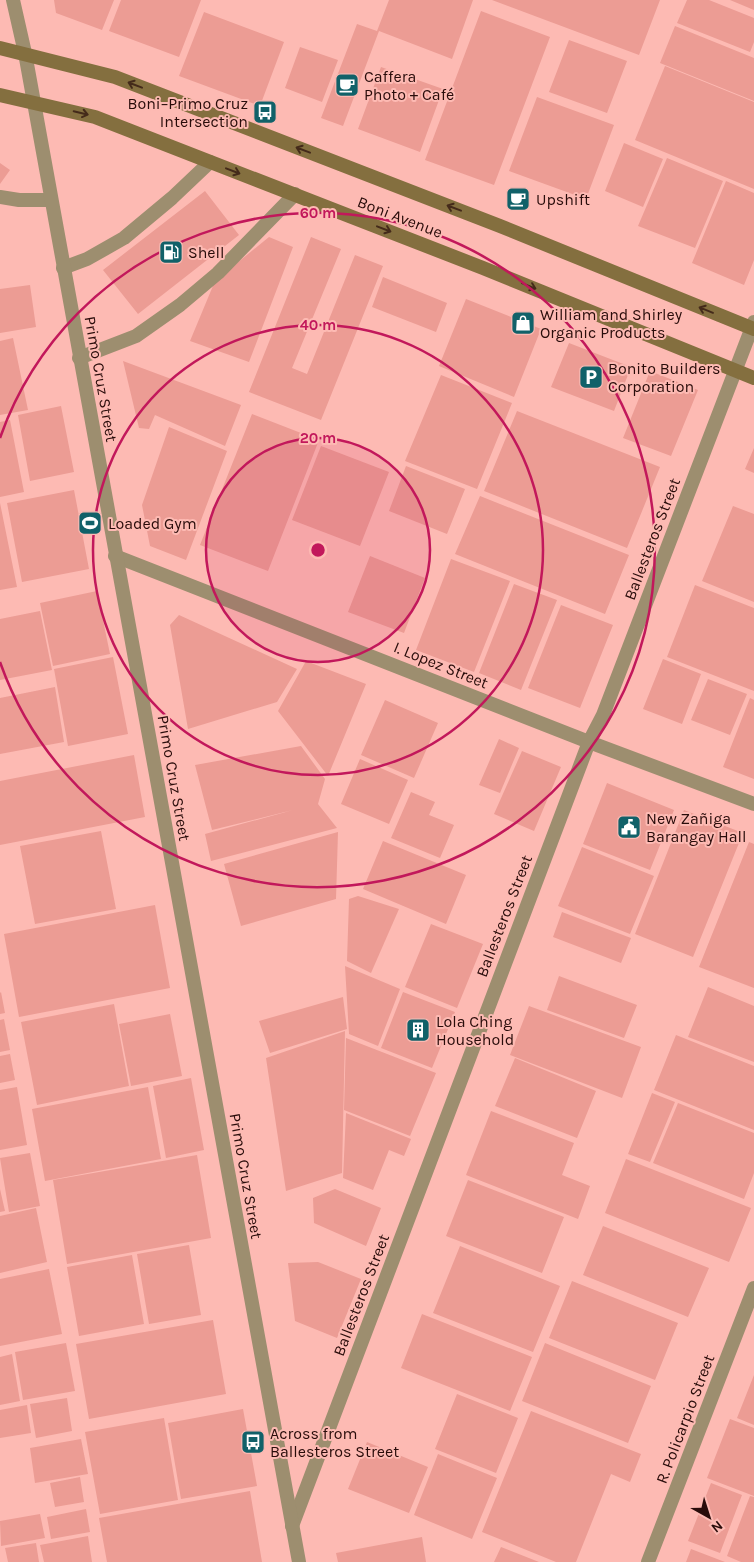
<svg xmlns="http://www.w3.org/2000/svg" width="754" height="1562" viewBox="0 0 754 1562" font-family="Karla,sans-serif">
  <rect width="100%" height="100%" fill="#fdbab3"/>
  <path fill="#ec9c94" d="M54 0H114L102 30 56 13Z
    M121 0H201L179 57 109 31Z
    M389 0H473L452 59 379 31 343 126 321 118 357 24 377 31Z
    M492 0H660L639 55Z
    M687 0H709L754 18V42L750 52 677 23Z
    M730 0H754V10Z
    M481 11 550 37 494 185 425 160Z
    M204 12 284 42 260 106 179 76Z
    M675 26 754 58V101L660 63Z
    M569 40 627 61 607 113 549 92Z
    M300 47 338 60 322 102 285 88Z
    M665 66 754 102V189L635 140Z
    M381 67 443 89 420 152 358 129Z
    M537 97 614 125 586 199 509 171Z
    M624 143 663 159 643 207 605 191Z
    M667 158 723 181 695 248 638 226Z
    M0 163 10 170 0 184Z
    M726 181 754 193V260L744 285 692 263Z
    M205 191 239 235 138 314 103 270Z
    M269 237 293 247 249 362 190 341 215 281Z
    M311 237 341 249 292 368 307 374 355 255 383 266 321 420 249 392Z
    M383 277 447 303 436 332 372 307Z
    M30 285 36 327 0 333V289Z
    M466 299 541 329 514 397 439 366Z
    M13 338 28 410 0 415V341Z
    M569 343 631 367 614 411 551 387Z
    M123 361 241 405 225 446 155 415 149 429 139 428Z
    M650 371 698 390 671 456 623 438Z
    M441 375 512 403 477 489 405 461Z
    M61 406 74 472 30 481 18 415Z
    M517 411 660 467 627 548 484 491Z
    M252 414 319 440 268 571 200 545Z
    M10 420 24 492 0 497V422Z
    M169 427 227 451 186 560 150 546 142 505Z
    M321 446 389 472 360 546 292 520Z
    M754 448V473L745 469Z
    M406 466 465 489 447 534 389 511Z
    M74 490 89 569 22 582 7 503Z
    M480 496 629 555 605 614 455 554Z
    M0 503 17 587 0 590Z
    M733 506 754 514V602L702 581Z
    M370 556 425 578 404 633 348 612Z
    M451 559 510 581 474 672 416 650Z
    M514 584 557 600 521 690 479 673Z
    M695 585 754 608V691L667 657Z
    M97 591 110 654 53 666 40 603Z
    M561 605 613 625 580 708 528 688Z
    M40 611 52 670 0 680V619Z
    M179 615 297 669 277 702 188 729 170 625Z
    M113 657 128 734 68 746 54 669Z
    M663 659 701 674 682 724 643 709Z
    M306 661 366 684 328 776 278 711Z
    M708 679 747 694 730 735 691 720Z
    M55 687 64 742 0 754V698Z
    M750 698 754 700V779L723 767Z
    M385 700 438 723 414 778 361 755Z
    M499 739 519 748 500 793 479 785Z
    M301 746 325 779 318 804 337 828 211 861 205 834 293 810 212 830 195 765Z
    M522 751 561 767 534 831 494 814Z
    M134 755 145 817 0 845V781Z
    M360 759 408 780 389 824 341 804Z
    M607 783 674 810 650 870 583 844Z
    M411 792 435 802 429 815 454 825 440 858 391 838Z
    M684 810 743 833 693 957 635 934Z
    M101 831 116 909 35 924 20 846Z
    M338 832 336 899 241 926 224 864Z
    M383 841 466 875 446 924 363 889Z
    M749 842 754 844V988L699 967Z
    M582 847 654 876 630 934 558 906Z
    M358 896 399 909 371 973 347 961 349 899Z
    M155 905 170 988 19 1017 4 934Z
    M562 912 631 938 621 963 553 937Z
    M431 924 483 944 457 1008 405 987Z
    M345 966 400 989 378 1046 349 1034Z
    M559 976 637 1005 624 1038 547 1010Z
    M708 987 754 1006V1062L688 1037Z
    M1 992 5 1013 0 1014V993Z
    M403 992 455 1012 432 1068 381 1048Z
    M343 997 347 1029 270 1053 259 1021Z
    M114 1004 129 1086 37 1105 21 1022Z
    M529 1006 641 1047 622 1098 510 1055Z
    M170 1014 182 1076 131 1086 119 1024Z
    M4 1019 10 1050 0 1052V1020Z
    M345 1031 342 1173 286 1191 266 1058Z
    M676 1035 754 1066V1130L654 1090Z
    M346 1038 436 1073 410 1136 344 1110Z
    M10 1054 15 1080 0 1083V1056Z
    M515 1058 596 1091 577 1138 495 1106Z
    M191 1078 204 1150 166 1158 153 1086Z
    M17 1087 27 1145 0 1150V1090Z
    M148 1087 161 1159 45 1181 32 1109Z
    M652 1093 675 1102 650 1162 628 1154Z
    M678 1103 754 1133V1173L744 1199 653 1163Z
    M491 1111 574 1143 562 1175 590 1186 578 1219 466 1175Z
    M346 1113 411 1139 404 1156 389 1150 373 1190 343 1178Z
    M30 1153 40 1206 9 1212 0 1158Z
    M197 1155 211 1238 67 1264 53 1180Z
    M626 1159 751 1208 729 1262 605 1213Z
    M468 1180 564 1217 542 1273 446 1236Z
    M0 1189 5 1211 0 1212Z
    M335 1189 381 1208 366 1246 314 1223 313 1198Z
    M36 1208 47 1262 0 1273V1216Z
    M603 1226 709 1268 688 1317 583 1275Z
    M189 1245 201 1315 149 1324 137 1254Z
    M460 1246 560 1286 533 1352 433 1313Z
    M132 1255 144 1324 79 1336 67 1267Z
    M318 1262 361 1279 337 1338 295 1321 288 1263Z
    M49 1269 62 1334 0 1346V1279Z
    M572 1281 678 1323 655 1380 549 1338Z
    M422 1314 532 1357 510 1411 401 1368Z
    M213 1320 226 1394 89 1419 76 1344Z
    M66 1343 75 1391 23 1400 15 1352Z
    M545 1343 651 1386 628 1443 522 1401Z
    M12 1354 20 1401 0 1405V1357Z
    M754 1375V1425L737 1418Z
    M457 1394 518 1418 496 1473 435 1449Z
    M67 1398 72 1431 36 1438 30 1404Z
    M27 1405 31 1433 0 1438V1410Z
    M243 1409 257 1486 181 1499 168 1423Z
    M531 1411 641 1454 630 1482 611 1474 576 1562H556L482 1532Z
    M164 1418 178 1500 100 1514 85 1432Z
    M730 1419 754 1428V1496L707 1478Z
    M81 1439 88 1474 35 1483 30 1448Z
    M367 1442 428 1467 409 1513 348 1489Z
    M438 1454 497 1478 472 1539 414 1515Z
    M80 1477 84 1502 55 1507 50 1483Z
    M711 1483 742 1495 720 1553 688 1541Z
    M250 1491 262 1562H107L99 1518Z
    M750 1496 754 1497V1562H741L727 1556Z
    M86 1509 90 1532 51 1539 47 1517Z
    M40 1514 45 1538 1 1546 0 1521Z
    M88 1536 92 1562H44L40 1545Z
    M422 1537 426 1562H338L336 1553Z
    M36 1543 39 1562H8L5 1548Z
    M501 1547 539 1562H494Z
    M691 1549 725 1562H686Z"/>
  <g fill="none" stroke-linecap="round" stroke-linejoin="round">
    <path stroke="#9d8e6f" stroke-width="14" d="M0 197 19 200H51
      M63 268 87 259 124 238 172 198 210 162
      M79 358 136 336 180 305 218 273 295 194"/>
    <path stroke="#9d8e6f" stroke-width="14" d="M115 556 589 742 754 804
      M292 1526 589 742 603 715 754 322
      M648 1562 754 1288"/>
    <path stroke="#9d8e6f" stroke-width="14" d="M13 0 25 53 299 1562"/>
    <path stroke="#846f3f" stroke-width="14" d="M0 48 115 77 500 226 754 329
      M0 95 95 117 483 268 754 378"/>
  </g>
  <defs><path id="oneway-shaft" d="M-6 0H5M1.5-3L5.5 0L1.5 3" fill="none" stroke-width="1.6" stroke-linecap="round" stroke-linejoin="round" transform="scale(1.25)"/></defs>
  <g stroke="#442a1a">
    <use href="#oneway-shaft" transform="translate(135 85) rotate(-159)"/>
    <use href="#oneway-shaft" transform="translate(81 113) rotate(13)"/>
    <use href="#oneway-shaft" transform="translate(303 150) rotate(-159)"/>
    <use href="#oneway-shaft" transform="translate(233 171) rotate(21)"/>
    <use href="#oneway-shaft" transform="translate(454 208) rotate(-159)"/>
    <use href="#oneway-shaft" transform="translate(384 229) rotate(21)"/>
    <use href="#oneway-shaft" transform="translate(529 286) rotate(22)"/>
    <use href="#oneway-shaft" transform="translate(706 310) rotate(-158)"/>
  </g>
  <circle cx="318" cy="550" r="112" fill="#c2185b" fill-opacity=".12"/>
  <g fill="none" stroke="#c2185b" stroke-width="2.5">
    <circle cx="318" cy="550" r="112"/>
    <circle cx="318" cy="550" r="225"/>
    <path d="M0 438A337 337 0 1 1 0 662"/>
  </g>
  <defs>
    <g id="cafe-square" transform="scale(1.25)"><rect x="-9" y="-9" width="18" height="18" rx="4" fill="#116169" stroke="#fdbab3"/><path d="M-5.5-4.5H6V0H3Q3 3.5 0 3.5H-2.5Q-5.5 3.5-5.5 0ZM3-3.2v2h1.7v-2ZM-6 4.5H4V6H-6Z" fill="#fff"/></g>
    <g id="bus-square" transform="scale(1.25)"><rect x="-9" y="-9" width="18" height="18" rx="4" fill="#116169" stroke="#fdbab3"/><path d="M-5-6H5V4H4V6H2V4H-2V6H-4V4H-5ZM-3.5-4V0h7V-4ZM-3.5 1.2v1.5H-2V1.2ZM2 1.2v1.5H3.5V1.2Z" fill="#fff"/></g>
    <g id="fuel-square" transform="scale(1.25)"><rect x="-9" y="-9" width="18" height="18" rx="4" fill="#116169" stroke="#fdbab3"/><path d="M-5.5-6h7V0h2V4h1.3V-2.5L3-4.5l.8-.8L6-3V5H2.5V1h-1V6h-7ZM-4.2-4.7v3.2H.2V-4.7Z" fill="#fff"/></g>
    <g id="shop-square" transform="scale(1.25)"><rect x="-9" y="-9" width="18" height="18" rx="4" fill="#116169" stroke="#fdbab3"/><path d="M-5-2.5h2.3a2.7 3.5 0 0 1 5.4 0H5L5.5 6h-11ZM-1.5-2.5h3a1.5 2.3 0 0 0-3 0Z" fill="#fff"/></g>
    <g id="parking-square" transform="scale(1.25)"><rect x="-9" y="-9" width="18" height="18" rx="4" fill="#116169" stroke="#fdbab3"/><path d="M-3.5-5.5H1a3.5 3.5 0 0 1 0 7H-1V5.5H-3.5ZM-1-3.4V-.6H.8a1.4 1.4 0 0 0 0-2.8Z" fill="#fff"/></g>
    <g id="stadium-square" transform="scale(1.25)"><rect x="-9" y="-9" width="18" height="18" rx="4" fill="#116169" stroke="#fdbab3"/><path d="M0-5a6.5 5 0 1 0 0 10a6.5 5 0 1 0 0-10ZM-3.5-1.8h7v3.6h-7Z" fill="#fff"/></g>
    <g id="civic-square" transform="scale(1.25)"><rect x="-9" y="-9" width="18" height="18" rx="4" fill="#116169" stroke="#fdbab3"/><path d="M-.6-6.5H3V-4.5H.6V-3L4-1V1h2V6H-6V1h2V-1L-.6-3ZM-1.2 2.5V6h2.4V2.5Z" fill="#fff"/></g>
    <g id="building-square" transform="scale(1.25)"><rect x="-9" y="-9" width="18" height="18" rx="4" fill="#116169" stroke="#fdbab3"/><path d="M-4-6H4V6H1V3H-1V6H-4ZM-2.5-4.3h1.7v1.8h-1.7ZM.8-4.3h1.7v1.8H.8ZM-2.5-1h1.7V.8h-1.7ZM.8-1h1.7V.8H.8Z" fill="#fff"/></g>
  </defs>
  <g fill-rule="evenodd">
    <use href="#cafe-square" x="347" y="85"/>
    <use href="#bus-square" x="265" y="112"/>
    <use href="#cafe-square" x="518" y="199"/>
    <use href="#fuel-square" x="171" y="252"/>
    <use href="#shop-square" x="523" y="323"/>
    <use href="#parking-square" x="591" y="377"/>
    <use href="#stadium-square" x="90" y="523"/>
    <use href="#civic-square" x="629" y="827"/>
    <use href="#building-square" x="418" y="1030"/>
    <use href="#bus-square" x="253" y="1442"/>
  </g>
  <g text-anchor="middle" dominant-baseline="central" stroke-width="4" stroke-linejoin="round" paint-order="stroke">
    <g font-size="16" fill="#290c0a" stroke="#fdbab3" text-anchor="start">
      <text x="364" y="76">Caffera<tspan x="364" dy="18">Photo + Café</tspan></text>
      <text x="248" y="103" text-anchor="end">Boni–Primo Cruz<tspan x="248" dy="18">Intersection</tspan></text>
      <text x="536" y="199">Upshift</text>
      <text x="188" y="252">Shell</text>
      <text x="540" y="314">William and Shirley<tspan x="540" dy="18">Organic Products</tspan></text>
      <text x="608" y="368">Bonito Builders<tspan x="608" dy="18">Corporation</tspan></text>
      <text x="108" y="523">Loaded Gym</text>
      <text x="646" y="818">New Zañiga<tspan x="646" dy="18">Barangay Hall</tspan></text>
      <text x="436" y="1021">Lola Ching<tspan x="436" dy="18">Household</tspan></text>
      <text x="270" y="1433">Across from<tspan x="270" dy="18">Ballesteros Street</tspan></text>
    </g>
    <g font-size="16" fill="#290c0a" stroke="#fdbab3">
      <text transform="translate(400 217) rotate(21)">Boni Avenue</text>
      <text transform="translate(101 379) rotate(80)">Primo Cruz Street</text>
      <text transform="translate(652 539) rotate(-69)">Ballesteros Street</text>
      <text transform="translate(441 665) rotate(22)">I. Lopez Street</text>
      <text transform="translate(174 778) rotate(80)">Primo Cruz Street</text>
      <text transform="translate(504 916) rotate(-69)">Ballesteros Street</text>
      <text transform="translate(246 1176) rotate(80)">Primo Cruz Street</text>
      <text transform="translate(361 1295) rotate(-69)">Ballesteros Street</text>
      <text transform="translate(685 1419) rotate(-69)">R. Policarpio Street</text>
    </g>
  </g>
  <circle cx="318" cy="550" r="8" fill="#c2185b" stroke="#fdbab3" stroke-width="2.5"/>
  <g font-size="15" text-anchor="middle" font-weight="bold" fill="#c2185b" stroke="#fdbab3" stroke-width="4" stroke-linejoin="round" paint-order="stroke">
    <text x="318" y="218">60 m</text>
    <text x="318" y="330">40 m</text>
    <text x="318" y="443">20 m</text>
  </g>
  <g transform="translate(709 1517) rotate(141)" stroke="#fdbab3" stroke-width="4" paint-order="stroke">
  <path d="M0-4L9 19L0 12L-9 19Z" fill="#290c0a"/>
  <text y="-8" font-size="14" font-weight="bold" text-anchor="middle" fill="#290c0a">N</text>
  </g>
</svg>
